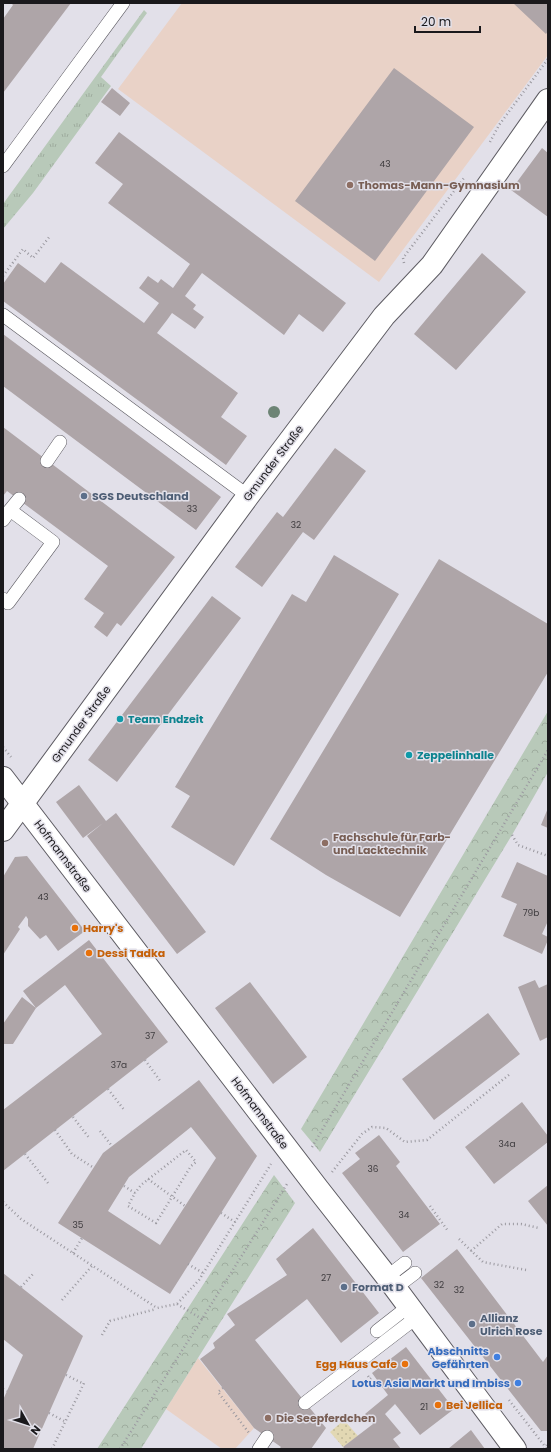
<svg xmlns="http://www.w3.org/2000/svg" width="551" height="1452" viewBox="0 0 551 1452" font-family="Poppins,sans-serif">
  <defs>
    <pattern id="grass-tufts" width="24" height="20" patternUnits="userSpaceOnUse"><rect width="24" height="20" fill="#b8c9b9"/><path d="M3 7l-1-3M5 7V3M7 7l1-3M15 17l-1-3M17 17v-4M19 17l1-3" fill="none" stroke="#9eac9e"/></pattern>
    <pattern id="sand-dots" width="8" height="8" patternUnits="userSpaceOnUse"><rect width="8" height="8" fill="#e2d8b3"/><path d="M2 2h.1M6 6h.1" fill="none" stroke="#c1b999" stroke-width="1.8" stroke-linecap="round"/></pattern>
    <pattern id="park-crowns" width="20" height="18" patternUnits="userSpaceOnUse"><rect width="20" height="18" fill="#b8c9b9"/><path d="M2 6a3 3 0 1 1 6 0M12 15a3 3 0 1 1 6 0" fill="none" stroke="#9eac9e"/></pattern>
  </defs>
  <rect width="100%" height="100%" fill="#e2e0e9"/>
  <path fill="#e9d2c7" d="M182 3H548V55L379 282 118 89Z
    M198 1358 254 1428 235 1449H222L166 1409Z"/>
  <path fill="url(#grass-tufts)" d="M144 10 147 13 101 77 111 86 33 193 3 229V204Z"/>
  <path fill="url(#sand-dots)" d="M344 1420 358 1436 343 1447 330 1432Z"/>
  <path fill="url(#park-crowns)" d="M548 711V772L512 835 320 1152 301 1129Z
    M274 1175 295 1203 141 1449H97Z"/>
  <path fill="#aea5a8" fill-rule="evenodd" d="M11 3H71L3 93V19L13 5Z
    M513 3H548V31L546 34Z
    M394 68 474 127 375 261 295 201Z
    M112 88 130 103 120 116 101 102Z
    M119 132 346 303 323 332 299 314 284 335 202 273 185 296 196 305 193 309 204 317 195 329 172 313 167 320 157 333 238 393 221 417 247 436 226 465 3 301V284L18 263 45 283 61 262 144 323 159 303 139 288 148 276 158 283 161 279 173 288 190 264 108 203 123 184 95 163Z
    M542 148 548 153V217L511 190Z
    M482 253 526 292 456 370 414 334Z
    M3 334 221 497 196 530 3 386Z
    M3 427 175 557 121 626 117 623 107 637 94 627 104 613 84 599 108 566 7 491 3 496Z
    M335 448 366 471 314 540 303 532 262 587 235 567 277 512 283 517Z
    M334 555 399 594 234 866 171 827 190 796 175 787 292 594 306 602Z
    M439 559 548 624V672L400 917 326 875 270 839Z
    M212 596 241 618 117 782 88 760Z
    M79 785 106 821 116 813 206 932 177 954 87 836 103 823 83 838 56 802Z
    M548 808V828L541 825Z
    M27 856 85 931 58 951 46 935 40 939 28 926V919L26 916 18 927 20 929 3 955V877L15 857Z
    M517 862 548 876V921L542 934 548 937V940L542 954 503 936 517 904 501 897Z
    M89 940 168 1042 3 1171V1110L102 1034 65 985 36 1008 23 991Z
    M535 980 539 988 548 984V1037L540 1041 518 987Z
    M250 982 307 1057 273 1084 215 1008Z
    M22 997 36 1008 13 1044H3V1024Z
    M488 1013 520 1054 434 1120 402 1079Z
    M199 1080 257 1156 170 1294 58 1223 103 1153ZM191 1127 216 1158 160 1245 108 1211 129 1177Z
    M522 1102 548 1136V1142L494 1184 465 1147Z
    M379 1135 400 1162 396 1166 440 1224 403 1252 342 1173 360 1159 355 1153Z
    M548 1185V1226L528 1201Z
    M313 1228 379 1313 341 1343 307 1299 255 1340 326 1428 311 1449H279L281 1447 254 1428 200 1359 215 1348 213 1343 235 1325 227 1314 287 1275 276 1259Z
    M457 1249 543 1362 548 1355V1431H541L421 1278Z
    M3 1273 83 1336 33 1449H3V1400L23 1355 3 1339Z
    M406 1347 454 1409 420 1435 395 1404 385 1414 401 1433 393 1439 401 1449H345L343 1447 373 1424 365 1414 388 1395 372 1373Z
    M471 1430 485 1449H448Z"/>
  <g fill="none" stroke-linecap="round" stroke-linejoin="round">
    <g stroke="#5d5b62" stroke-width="14">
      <path id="service" d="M3 166 123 3
        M3 315 248 496
        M47 461 60 442
        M10 510 19 499
        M3 520 10 510 53 542 8 603 3 599
        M387 1277 405 1263
        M395 1288 415 1273
        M377 1331 409 1306
        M305 1403 417 1317
        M259 1449 267 1437"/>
    </g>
    <g stroke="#5d5b62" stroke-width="24">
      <path id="minor" d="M3 830 248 496 384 316 432 265 548 100"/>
    </g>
    <g stroke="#5d5b62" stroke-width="24">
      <path id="tertiary" d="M3 778 318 1189 387 1277 515 1449"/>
    </g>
    <path stroke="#9b99a0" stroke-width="2.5" stroke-dasharray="1 3" stroke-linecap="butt" d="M490 142 499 125 548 59
      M404 263 403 258 464 178
      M3 276 23 249 33 258 50 236
      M3 747 11 757
      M512 835 518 845 548 856
      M145 1060 161 1082
      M108 1089 125 1111
      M73 1117 90 1139
      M55 1130 72 1154 94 1168
      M100 1131 112 1146
      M312 1147 548 750
      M25 1154 48 1183
      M332 1172 362 1134 372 1127 386 1128 405 1142 427 1140 510 1074
      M148 1179 185 1206
      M124 1186 135 1193 128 1206 156 1223 191 1166 196 1162 186 1150 141 1185 135 1193
      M3 1202 21 1219 157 1308 177 1304 199 1280 271 1164
      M430 1206 448 1231
      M221 1213 235 1222
      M459 1239 483 1262 526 1270
      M471 1251 502 1224H521L539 1228
      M73 1253 82 1238
      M188 1264 203 1273
      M21 1287 33 1274
      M62 1300 92 1266
      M177 1304 202 1319
      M102 1335 110 1321 156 1309
      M66 1375 84 1384
      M368 1376 370 1379 373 1376
      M223 1388 218 1392 249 1433
      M3 1389 7 1391
      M509 1400 547 1449
      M49 1413 66 1422
      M52 1449 85 1381
      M120 1449 287 1184
      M544 1449 548 1443"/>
    <use href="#service" stroke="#fff" stroke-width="13"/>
    <use href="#minor" stroke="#fff" stroke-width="22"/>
    <use href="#tertiary" stroke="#fff" stroke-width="22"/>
  </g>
  <circle fill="#6d8475" cx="274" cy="412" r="6"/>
  <g fill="#8d6e63" stroke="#e2e0e9" stroke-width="1.5">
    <circle cx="350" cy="185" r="4"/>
    <circle cx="325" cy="843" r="4"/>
    <circle cx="268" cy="1418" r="4"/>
  </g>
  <g fill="#5c6f8a" stroke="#e2e0e9" stroke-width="1.5">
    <circle cx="84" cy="496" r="4"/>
    <circle cx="344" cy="1287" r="4"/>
    <circle cx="472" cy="1324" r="4"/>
  </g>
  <g fill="#0f9aa8" stroke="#e2e0e9" stroke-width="1.5">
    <circle cx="120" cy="719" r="4"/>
    <circle cx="409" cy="755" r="4"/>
  </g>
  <g fill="#e8710a" stroke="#e2e0e9" stroke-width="1.5">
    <circle cx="75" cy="928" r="4"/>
    <circle cx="89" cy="953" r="4"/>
    <circle cx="405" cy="1364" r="4"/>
    <circle cx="438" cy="1405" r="4"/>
  </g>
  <g fill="#3f7fe0" stroke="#e2e0e9" stroke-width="1.5">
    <circle cx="497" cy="1357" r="4"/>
    <circle cx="518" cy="1383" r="4"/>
  </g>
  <g text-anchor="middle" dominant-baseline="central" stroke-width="3" stroke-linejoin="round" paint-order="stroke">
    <g font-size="9" fill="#3f3c3f">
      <text x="385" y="164">43</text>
      <text x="192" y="509">33</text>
      <text x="296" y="525">32</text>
      <text x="43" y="897">43</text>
      <text x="531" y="913">79b</text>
      <text x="150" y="1036">37</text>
      <text x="119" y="1065">37a</text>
      <text x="507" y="1144">34a</text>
      <text x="373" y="1169">36</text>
      <text x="404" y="1215">34</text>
      <text x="78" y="1225">35</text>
      <text x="326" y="1278">27</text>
      <text x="439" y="1285">32</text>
      <text x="459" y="1290">32</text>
      <text x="424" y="1407">21</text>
    </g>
    <g font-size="11" font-weight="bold" fill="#785e54" stroke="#e2e0e9" text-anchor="start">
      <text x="358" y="185">Thomas-Mann-Gymnasium</text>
      <text x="333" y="837">Fachschule für Farb-<tspan x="333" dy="13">und Lacktechnik</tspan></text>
      <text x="276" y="1418">Die Seepferdchen</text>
    </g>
    <g font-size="11" fill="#1a191c" stroke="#e2e0e9">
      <text transform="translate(273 463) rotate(-53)">Gmunder Straße</text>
      <text transform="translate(81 724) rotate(-54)">Gmunder Straße</text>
      <text transform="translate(63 856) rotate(53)">Hofmannstraße</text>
      <text transform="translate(260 1113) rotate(53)">Hofmannstraße</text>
    </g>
    <g font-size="11" font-weight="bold" fill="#4e5e75" stroke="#e2e0e9" text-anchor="start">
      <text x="92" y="496">SGS Deutschland</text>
      <text x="352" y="1287">Format D</text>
      <text x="480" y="1318">Allianz<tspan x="480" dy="13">Ulrich Rose</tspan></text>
    </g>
    <g font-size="11" font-weight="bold" fill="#0d838f" stroke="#e2e0e9" text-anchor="start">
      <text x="128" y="719">Team Endzeit</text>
      <text x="417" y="755">Zeppelinhalle</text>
    </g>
    <g font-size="11" font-weight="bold" fill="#c56008" stroke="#e2e0e9" text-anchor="start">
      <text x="83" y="928">Harry's</text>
      <text x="97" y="953">Dessi Tadka</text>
      <text x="397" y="1364" text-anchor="end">Egg Haus Cafe</text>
      <text x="446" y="1405">Bei Jellica</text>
    </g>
    <g font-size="11" font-weight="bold" fill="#366cbe" stroke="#e2e0e9" text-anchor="end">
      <text x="489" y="1351">Abschnitts<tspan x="489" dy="13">Gefährten</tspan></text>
      <text x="510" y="1383">Lotus Asia Markt und Imbiss</text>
    </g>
  </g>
  <rect width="551" height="1452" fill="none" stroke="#1a191c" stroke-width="8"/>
  <g transform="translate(28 1424) rotate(129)" stroke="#e2e0e9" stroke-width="3" paint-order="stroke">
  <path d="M0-3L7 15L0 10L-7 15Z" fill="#1a191c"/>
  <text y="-6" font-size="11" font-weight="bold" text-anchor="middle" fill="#1a191c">N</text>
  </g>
  <path d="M415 26v6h65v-6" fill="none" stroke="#1a191c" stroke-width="2"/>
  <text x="421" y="26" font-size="12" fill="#1a191c" stroke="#e2e0e9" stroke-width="3" paint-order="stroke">20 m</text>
</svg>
